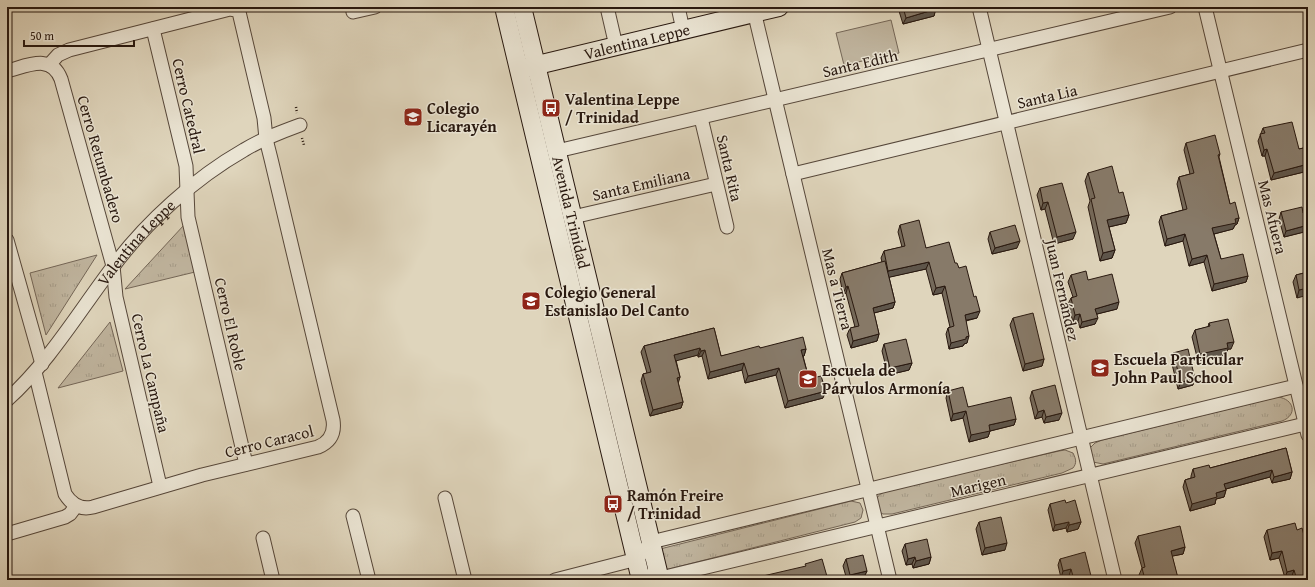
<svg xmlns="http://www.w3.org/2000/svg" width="1315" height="587" viewBox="0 0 1315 587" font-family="'Gentium Book Plus',serif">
  <defs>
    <pattern id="grass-tufts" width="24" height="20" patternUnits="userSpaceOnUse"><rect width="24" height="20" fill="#c0b59f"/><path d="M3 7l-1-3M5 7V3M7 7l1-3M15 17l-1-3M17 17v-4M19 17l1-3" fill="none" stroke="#a59b88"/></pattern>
  </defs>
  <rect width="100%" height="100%" fill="#dfd5bc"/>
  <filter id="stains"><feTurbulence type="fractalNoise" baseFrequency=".005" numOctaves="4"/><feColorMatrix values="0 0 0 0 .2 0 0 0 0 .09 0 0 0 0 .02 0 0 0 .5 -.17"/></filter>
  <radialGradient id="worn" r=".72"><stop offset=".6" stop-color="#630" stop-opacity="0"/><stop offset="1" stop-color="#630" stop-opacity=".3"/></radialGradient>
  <path fill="url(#grass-tufts)" stroke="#746657" d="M184 225 195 272 125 289Z
    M97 255 46 335 30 273Z
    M110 322 123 371 58 388Z
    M1278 397C1294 399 1298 415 1282 421L1103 464 1093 462 1090 448 1095 443 1102 440Z
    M1065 450 1073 453C1076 459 1077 463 1073 468L1062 473 892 514H883L879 512C875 499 874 496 889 490L1059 451Z
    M851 501 860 503 863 510 861 518 855 522 665 570 660 549Z"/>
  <path fill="#c0b59f" stroke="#746657" d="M891 20 899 53 844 65 836 33Z"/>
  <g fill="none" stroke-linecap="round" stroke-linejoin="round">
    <g stroke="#56473a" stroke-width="15">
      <g id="street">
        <path d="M607 7 616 46"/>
        <path d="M678 7 683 30"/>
        <path d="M753 7 890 580"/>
        <path d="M979 7 1115 580"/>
        <path d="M1205 7 1308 435"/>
        <path d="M353 12 375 7"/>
        <path d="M153 29 186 166 188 217 246 464"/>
        <path d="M7 71C27 66 51 53 61 79L113 266 116 297 160 486"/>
        <path d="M701 118 727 227"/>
        <path d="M557 151 1170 7"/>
        <path d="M793 174 1308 50"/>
        <path d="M573 217 716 184"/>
        <path d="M7 240 42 364"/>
        <path d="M35 372 65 494C72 505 81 510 93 507L202 475 318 447C330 442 335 433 333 420L271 159 266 139 264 118 239 12 236 10 230 9 69 50 58 55 49 65"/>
        <path id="s1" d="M7 400C49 362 78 313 112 268 146 222 195 178 244 150 262 139 281 132 300 125"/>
        <path d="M445 498 465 580"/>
        <path d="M353 516 369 580"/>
        <path d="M7 534 65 517 70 514 76 506"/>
        <path d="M263 538 273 580"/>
        <path d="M653 573 660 578 669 576 1305 424"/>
        <path d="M555 580 637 559 651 542 1296 386"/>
      </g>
    </g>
    <g stroke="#28180f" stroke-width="20">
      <g id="secondary">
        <path d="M504 7 641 580"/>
        <path id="s2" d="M522 7 660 580"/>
        <path id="s3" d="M525 68 779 7"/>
      </g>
    </g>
    <path stroke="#28180f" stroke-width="2.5" stroke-dasharray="1 2" stroke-linecap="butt" d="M296 107 297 113
      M302 138 304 145"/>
    <use href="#street" stroke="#eae4d3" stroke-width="13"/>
    <use href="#secondary" stroke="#eae4d3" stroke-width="18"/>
  </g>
  <path fill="#74695a" stroke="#28180f" d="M901 7H935L934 16 903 24 899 11Z
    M1263 128 1299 149 1308 147V171L1271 180 1265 156H1262L1258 141Z
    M1186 143 1220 154 1219 157 1230 204 1239 218 1237 224 1235 225 1233 229 1214 234 1221 259 1248 276 1246 282 1212 291 1204 262 1189 266 1183 241 1165 246 1159 222 1161 216 1183 210 1177 184 1179 177 1190 174 1184 150Z
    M1088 173 1119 193 1129 215 1126 223 1109 227 1115 250 1112 258 1100 261 1088 207 1090 201 1085 181Z
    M1040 188 1073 239 1054 244 1045 209 1041 210 1037 195Z
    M1308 211V232V231L1284 237 1279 219 1281 212 1303 213Z
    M900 225 926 248 955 263 959 268 977 318 966 321 967 343 964 344 963 346 949 349 946 334 948 328 950 327 942 293 933 295 926 269 889 277 895 302 893 308 874 313 879 334 877 341 851 348 847 335 850 328 855 327 846 293 843 294 840 279 842 273 882 262 881 258 884 251 902 247 898 232Z
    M990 232 1017 248 992 254 988 239Z
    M1308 272 1297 298 1293 282 1296 275Z
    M1071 275 1088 280 1117 309 1097 314 1095 324 1080 328 1078 321 1073 322 1068 304 1071 298 1073 297 1068 282Z
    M1013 318 1044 359 1042 366 1023 371 1010 325Z
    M1209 323 1231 349H1228L1226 355 1198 361 1192 337 1195 330 1208 327Z
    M714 328 721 356 760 348 806 349 804 356H803L809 379 823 398 785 408 776 375 745 383 742 370 708 379 702 356 698 357V355L676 360 680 377 678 382 683 402 681 408 650 416 641 381 643 374 647 373 641 352 644 346Z
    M884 344 912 363 909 370 888 375 882 351Z
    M1173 353 1193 385 1178 389 1171 360Z
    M948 391 968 407 1016 419 1014 425 990 431 988 437 969 442 963 418 951 421 946 398Z
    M1032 391 1059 420 1044 423 1042 417 1035 419 1030 398Z
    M1286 448 1292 472 1290 479 1272 483 1270 477 1226 489V490L1224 497 1216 499 1215 504 1190 511 1183 487 1185 480 1191 478V476L1193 469 1210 468Z
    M1066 503 1081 522 1078 529 1067 532 1066 528 1053 531 1048 510 1050 504Z
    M979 522 1005 550 982 555 976 529Z
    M1267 530 1308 580H1293L1292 576 1285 578 1279 558 1270 560 1264 537Z
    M1138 536 1185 547 1183 554 1172 556 1178 580H1141L1139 575 1142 568 1135 543Z
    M905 544 931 557 929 564 913 568 912 564 906 565 902 551Z
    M846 559 867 571 864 577 853 580H847L843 566Z
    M1060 559 1092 580H1070L1069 576 1061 578 1058 565Z"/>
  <path fill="#5e554a" stroke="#28180f" d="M936 9 934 16 903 24 906 18Z
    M1267 149 1265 156H1262L1264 150Z
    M1308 164V171L1271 180 1274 173Z
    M1048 202 1045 209 1041 210 1043 203Z
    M1129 215 1126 223 1104 228 1107 220Z
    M1239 218 1237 224 1235 225 1233 229 1210 235 1212 228 1235 219Z
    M1308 225V231L1284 237 1286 231Z
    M1076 232 1073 239 1054 244 1057 237Z
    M1185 234 1183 241 1165 246 1167 239Z
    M1020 241 1017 248 992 254 995 248Z
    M1115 250 1112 258 1100 261 1103 253Z
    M1207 255 1204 262 1189 266 1192 259Z
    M929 262 926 269 886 278 888 271Z
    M1248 276 1246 282 1212 291 1214 284Z
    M848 286 846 293 843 294 846 287Z
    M945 286 942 293 933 295 936 288Z
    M1308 288V295L1297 298 1299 290Z
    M895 302 893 308 870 314 873 308Z
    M1119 302 1117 309 1093 315 1095 309Z
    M980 311 977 318 962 321 965 315Z
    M1080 314 1078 321 1073 322 1075 315Z
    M1098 318 1095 324 1080 328 1082 322Z
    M879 334 877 341 851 348 853 341Z
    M969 336 967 343 964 344 963 346 949 349 951 343Z
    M1234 342 1231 349H1228L1226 355 1198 361 1200 354 1227 343Z
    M700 348 698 355 672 362 674 355Z
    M806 349 804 356 799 357 801 350Z
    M705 350 702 356 698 357 701 351Z
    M1044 359 1042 366 1023 371 1025 364Z
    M744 363 742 370 708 379 710 372Z
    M912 363 909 370 888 375 890 368Z
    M779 368 776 375 745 383 748 376Z
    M680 377 678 384 677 378Z
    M1195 379 1193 385 1178 389 1181 382Z
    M826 391 823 398 785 408 788 401Z
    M683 402 681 408 650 416 653 410Z
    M1044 410 1042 417 1035 419 1038 412Z
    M966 411 963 418 951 421 953 414Z
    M1062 413 1059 420 1044 423 1046 417Z
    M1016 419 1014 425 990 431 988 437 969 442 971 435 989 425Z
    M1272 470 1270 477 1222 490 1224 484Z
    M1292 472 1290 479 1272 483 1274 477Z
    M1226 490 1224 497 1216 499 1215 504 1190 511 1192 504 1216 493Z
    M1069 522 1066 528 1053 531 1055 525Z
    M1081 522 1078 529 1067 532 1069 525Z
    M1007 543 1005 550 982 555 985 548Z
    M1185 547 1183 554 1168 557 1171 551Z
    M1282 551 1279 558 1270 560 1272 553Z
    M915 557 912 564 906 565 908 559Z
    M931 557 929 564 913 568 916 561Z
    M1071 569 1069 576 1061 578 1063 571Z
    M1294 570 1292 576 1285 578 1287 572Z
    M867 571 864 577 853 580H848L850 575Z
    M1308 577V580H1297Z"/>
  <path fill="#877a69" stroke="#28180f" d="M903 7H935L936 9 906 18Z
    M1292 122 1299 149 1308 147V164L1274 173 1267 149 1264 150 1260 134 1265 133 1263 128Z
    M1215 135 1220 154 1218 155 1230 204 1235 202 1239 218 1235 219 1236 223 1212 228 1221 259 1243 254 1248 276 1214 284 1207 255 1192 259 1185 234 1167 239 1161 216 1187 209 1179 177 1194 173 1186 143Z
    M1112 166 1119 193 1123 192 1129 215 1107 220 1115 250 1103 253 1091 199 1095 198 1088 173Z
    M1062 183 1076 232 1057 237 1048 202 1043 203 1040 188Z
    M1302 207 1303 213 1308 211V225L1286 231 1281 212Z
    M919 220 926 248 949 242 955 263H957L959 268 966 266 974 297 976 296 980 311 965 315 969 336 966 337V339L951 343 948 328 954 326 945 286 936 288 929 262 888 271 884 251 905 246 900 225Z
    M1015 225 1020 241 995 248 990 232Z
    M885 261 895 302 873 308 879 334 853 341 850 328 859 326 848 286 846 287 842 273Z
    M1086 271 1088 280 1112 274 1119 302 1095 309 1098 318 1082 322 1080 314 1075 315 1071 298 1077 296 1071 275Z
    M1308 272V288L1299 290 1296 275Z
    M1033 313 1044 359 1025 364 1013 318Z
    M1228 319 1234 342 1227 343 1228 348 1200 354 1195 330 1210 326 1209 323Z
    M714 328 721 356 759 346 760 348 803 337 806 349 801 350 809 379 821 376 826 391 788 401 779 368 748 376 744 363 710 372 705 350 701 351 700 348 674 355 680 377 677 378 683 402 653 410 643 374 651 372 644 346Z
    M906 339 912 363 890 368 884 344Z
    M1188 349 1195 379 1181 382 1173 353Z
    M1055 385 1062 413 1046 417 1044 410 1038 412 1032 391Z
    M963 387 968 407 1011 397 1016 419 989 425 990 431 971 435 966 411 953 414 948 391Z
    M1286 448 1292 472 1274 477 1272 470 1224 484 1226 490 1216 493 1217 497 1192 504 1185 480 1195 477 1193 469 1209 465 1210 468Z
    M1065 500 1066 503 1075 500 1081 522 1069 525V522L1055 525 1050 504Z
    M1001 517 1007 543 985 548 979 522Z
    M1295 523 1297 530 1302 528 1308 550V577L1297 580 1294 570 1287 572 1282 551 1272 553 1267 530Z
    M1180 526 1185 547 1171 551 1178 578 1175 579 1176 580H1145L1142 568 1145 567 1138 536Z
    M927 539 931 557 916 561 915 557 908 559 905 544Z
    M1085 552 1092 580H1074L1071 569 1063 571 1060 559Z
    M863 555 867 571 850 575 846 559Z
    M822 559 828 580H764L763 576 806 566 805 564Z"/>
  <defs>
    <g id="bus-square" transform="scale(1)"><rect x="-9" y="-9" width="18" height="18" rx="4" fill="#8f2418" stroke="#eae4d3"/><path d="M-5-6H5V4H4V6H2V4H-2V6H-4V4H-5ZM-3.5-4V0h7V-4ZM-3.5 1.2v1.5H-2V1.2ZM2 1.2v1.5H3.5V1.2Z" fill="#fff"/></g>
    <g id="school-square" transform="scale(1)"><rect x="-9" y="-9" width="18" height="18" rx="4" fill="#8f2418" stroke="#eae4d3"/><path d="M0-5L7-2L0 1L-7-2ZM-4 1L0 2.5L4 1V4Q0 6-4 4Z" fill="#fff"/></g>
  </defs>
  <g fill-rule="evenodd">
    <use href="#bus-square" x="551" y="108"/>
    <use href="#school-square" x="413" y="117"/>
    <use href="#school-square" x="531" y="301"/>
    <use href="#school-square" x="1100" y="368"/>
    <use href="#school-square" x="808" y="379"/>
    <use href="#bus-square" x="613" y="504"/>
  </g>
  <g text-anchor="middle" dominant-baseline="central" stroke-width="3" stroke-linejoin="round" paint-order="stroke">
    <g font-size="16" fill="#28180f" stroke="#eae4d3">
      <text stroke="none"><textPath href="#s3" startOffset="115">Valentina Leppe</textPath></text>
      <text transform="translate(860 63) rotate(-13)">Santa Edith</text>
      <text transform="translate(1047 96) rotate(-13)">Santa Lia</text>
      <text transform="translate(189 106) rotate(77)">Cerro Catedral</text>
      <text transform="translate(101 159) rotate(74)">Cerro Retumbadero</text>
      <text transform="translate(730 168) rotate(77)">Santa Rita</text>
      <text transform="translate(641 184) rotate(-13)">Santa Emiliana</text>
      <text stroke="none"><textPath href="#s2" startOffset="211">Avenida Trinidad</textPath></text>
      <text transform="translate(1273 217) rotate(76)">Mas Afuera</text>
      <text stroke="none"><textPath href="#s1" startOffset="204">Valentina Leppe</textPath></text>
      <text transform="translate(838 289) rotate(76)">Mas a Tierra</text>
      <text transform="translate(1063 290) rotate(77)">Juan Fernández</text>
      <text transform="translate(231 324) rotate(77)">Cerro El Roble</text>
      <text transform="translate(151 373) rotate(77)">Cerro La Campaña</text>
      <text transform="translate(269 441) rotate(-14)">Cerro Caracol</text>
      <text transform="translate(978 485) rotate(-13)">Marigen</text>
    </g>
    <g font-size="16" font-weight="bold" fill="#28180f" stroke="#eae4d3" text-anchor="start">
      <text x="565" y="99">Valentina Leppe<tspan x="565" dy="18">/ Trinidad</tspan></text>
      <text x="427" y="108">Colegio<tspan x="427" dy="18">Licarayén</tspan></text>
      <text x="545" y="292">Colegio General<tspan x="545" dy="18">Estanislao Del Canto</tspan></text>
      <text x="1114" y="359">Escuela Particular<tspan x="1114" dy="18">John Paul School</tspan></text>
      <text x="822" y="370">Escuela de<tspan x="822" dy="18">Párvulos Armonía</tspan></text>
      <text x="627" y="495">Ramón Freire<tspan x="627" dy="18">/ Trinidad</tspan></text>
    </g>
  </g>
  <rect width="1315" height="587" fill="none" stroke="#dfd5bc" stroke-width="24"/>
  <rect x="8" y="8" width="1299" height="571" fill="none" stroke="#28180f" stroke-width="2"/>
  <rect x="12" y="12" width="1291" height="563" fill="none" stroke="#28180f"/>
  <path d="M24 40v6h110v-6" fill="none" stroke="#28180f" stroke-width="2"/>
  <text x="30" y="40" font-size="12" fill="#28180f" stroke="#eae4d3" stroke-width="3" paint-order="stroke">50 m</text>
  <rect width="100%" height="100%" filter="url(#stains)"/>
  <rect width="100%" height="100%" fill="url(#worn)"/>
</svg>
